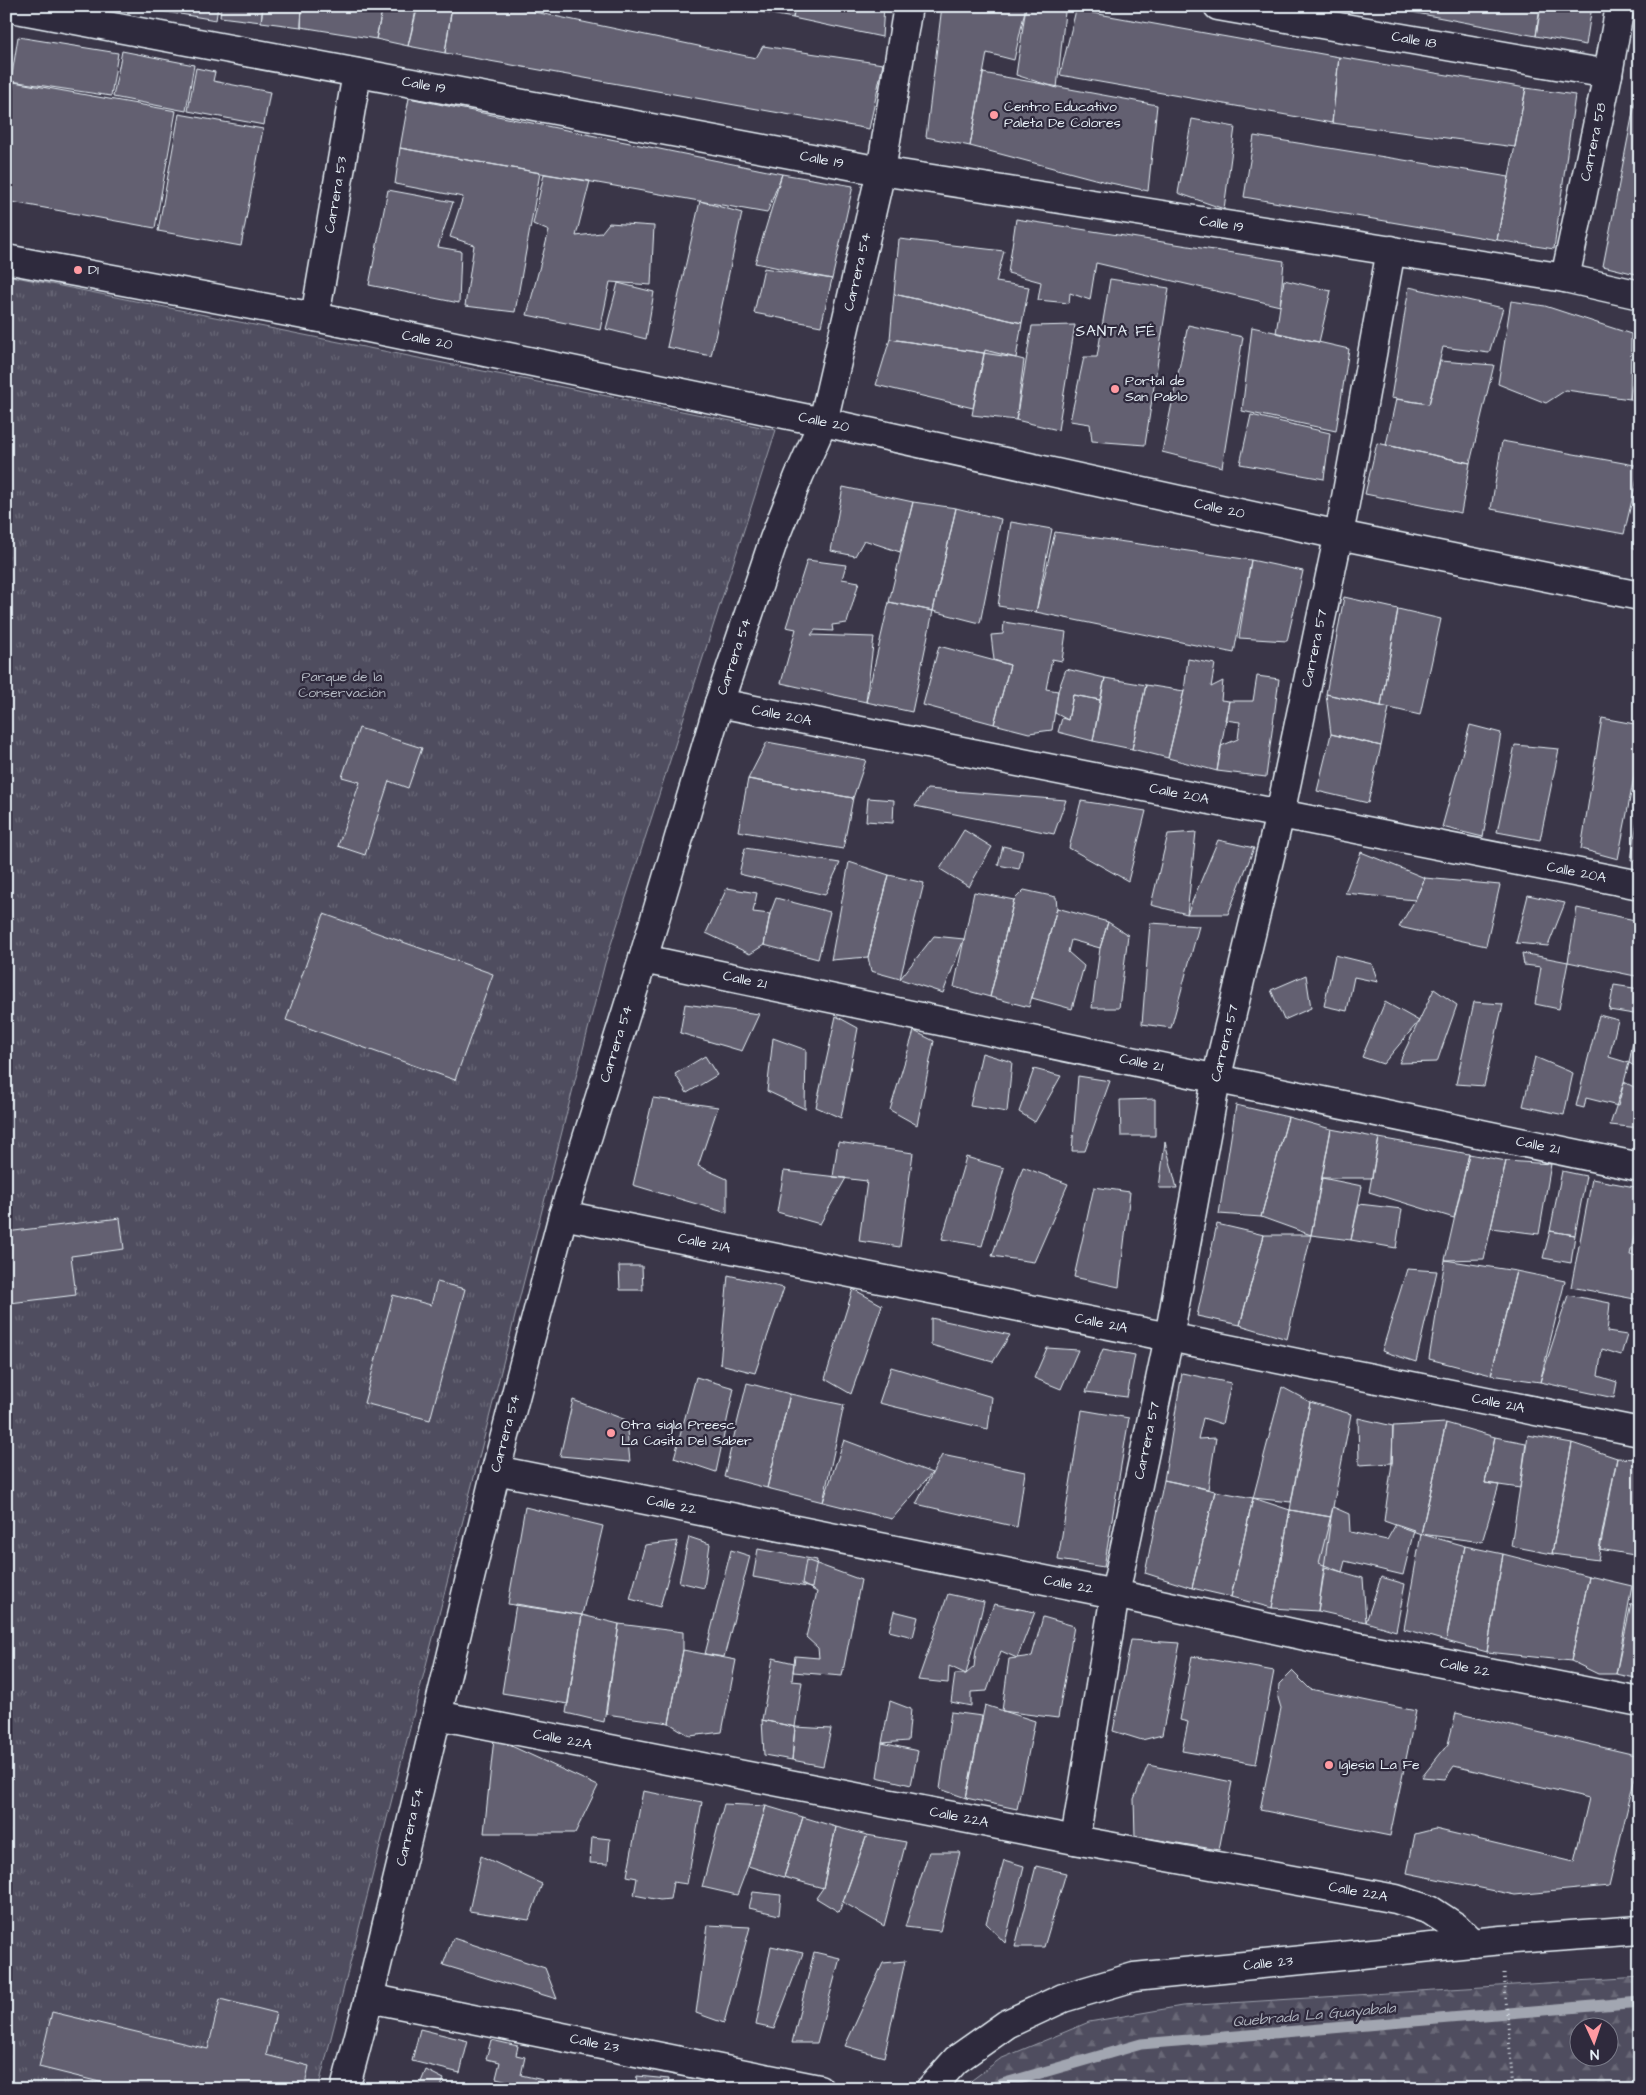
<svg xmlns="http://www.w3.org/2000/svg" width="1646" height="2095" viewBox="0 0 1646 2095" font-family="'Architects Daughter',sans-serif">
  <defs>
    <pattern id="forest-firs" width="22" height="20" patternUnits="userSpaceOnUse" patternTransform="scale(1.25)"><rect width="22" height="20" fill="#504e5f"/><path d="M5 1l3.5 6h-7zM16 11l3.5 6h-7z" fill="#696877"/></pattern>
    <pattern id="park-tufts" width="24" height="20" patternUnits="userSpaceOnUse" patternTransform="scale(1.25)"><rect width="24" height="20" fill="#504e5f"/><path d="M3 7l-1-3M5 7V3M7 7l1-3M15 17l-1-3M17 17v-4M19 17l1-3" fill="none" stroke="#696877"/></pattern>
  </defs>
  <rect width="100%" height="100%" fill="#3a3648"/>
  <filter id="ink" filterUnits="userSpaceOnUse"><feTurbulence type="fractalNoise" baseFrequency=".02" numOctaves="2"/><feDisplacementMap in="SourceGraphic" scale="10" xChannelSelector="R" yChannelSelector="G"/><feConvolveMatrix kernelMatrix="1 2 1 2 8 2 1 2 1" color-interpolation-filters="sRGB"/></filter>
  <g filter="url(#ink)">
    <path fill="url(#forest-firs)" stroke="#9ca0ac" fill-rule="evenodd" d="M1640 1977V2089H960L1000 2059 1089 2022 1182 2006ZM1578 2028H1608V2058H1578Z"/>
    <path fill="url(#park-tufts)" stroke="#9ca0ac" d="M6 275 776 430 605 963 318 2089H6Z"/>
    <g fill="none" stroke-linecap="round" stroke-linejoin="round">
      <path stroke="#a2a6b1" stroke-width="11" d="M998 2089 1002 2084 1141 2044 1640 2002"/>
    </g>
    <path fill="#636171" stroke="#e8f1f8" d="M142 6H179L178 14 142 8Z
      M181 6H218L216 20 180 14Z
      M221 6H263L261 22 220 17Z
      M263 6H302L301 27 261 22Z
      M302 6H383L376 39 301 27Z
      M383 6H417L408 46 376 39Z
      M418 6H452L445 53 408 46Z
      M452 6H506L756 58 763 46 883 64 869 129 445 53Z
      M755 6H795L793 18 754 11Z
      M795 6H884L882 37 793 18Z
      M942 6H1026L1014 60 987 53 970 146 926 137Z
      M1026 6H1038L1065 12 1057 88 1016 75Z
      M1380 6H1540L1536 36Z
      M1541 6H1592L1586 45 1536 36Z
      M1076 10 1339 57 1332 123 1060 75Z
      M18 37 118 53 111 96 11 81Z
      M122 51 194 65 186 111 113 97Z
      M1339 57 1526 88 1515 147 1332 123Z
      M196 68 215 72 213 81 270 92 264 125 188 111Z
      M983 73 1157 105 1148 191 1106 182 970 146Z
      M1640 76V275L1603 266Z
      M14 82 176 111 155 228 6 201V124Z
      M1526 88 1575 95 1554 249 1497 240Z
      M409 98 782 174 767 213 400 148Z
      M179 114 263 129 241 246 158 231Z
      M1192 119 1235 127 1224 209 1178 193Z
      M1254 136 1509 177 1497 240 1244 197Z
      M400 148 540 173 515 312 465 306 474 245 450 237 463 197 395 184Z
      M544 174 590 181 576 236 601 233 609 223 654 226 651 285 610 282 600 330 527 315 549 231 533 224Z
      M782 174 853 186 832 279 755 263Z
      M388 190 453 202 438 247 461 251 459 303 369 285Z
      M700 201 742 213 711 356 667 347Z
      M1016 219 1284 261 1280 306 1096 263 1090 300 1070 293 1069 303 1038 300 1041 282 1008 273Z
      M899 239 1004 251 996 282 1029 287 1022 323 894 294Z
      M764 268 832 279 821 326 754 313Z
      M1110 279 1169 288 1145 445 1092 441 1090 424 1070 421 1084 357H1097Z
      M1284 280 1331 291 1319 342 1276 333Z
      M618 283 654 292 646 339 606 329Z
      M1409 287 1503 308 1489 353 1443 347 1429 404 1391 398Z
      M894 294 1022 323 1016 358 890 339Z
      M1511 301 1545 306 1631 334 1630 399 1566 390 1546 403 1498 384Z
      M1075 325 1058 430 1016 420 1032 326Z
      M1188 325 1243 337 1222 467 1162 452Z
      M1252 327 1349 349 1336 431 1242 411Z
      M1640 337V400L1630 399Z
      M890 339 984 353 973 408 876 385Z
      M985 350 1024 360 1016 420 972 415Z
      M1440 361 1494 365 1470 463 1386 445 1396 399 1429 404Z
      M1251 415 1330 433 1324 479 1240 464Z
      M1502 441 1640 466 1624 534 1491 509Z
      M1377 443 1470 463 1461 513 1365 494Z
      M843 487 913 502 900 552 864 540 855 556 831 551Z
      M913 502 956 508 933 611 889 602Z
      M956 508 1001 519 980 623 933 611Z
      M1640 519V549L1633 548Z
      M1011 522 1052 529 1036 612 998 606Z
      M1055 532 1251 560 1234 653 1036 612Z
      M807 560 846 565 842 579 859 582 847 623 832 625 833 631 815 630 811 635 874 637 866 702 781 683 796 629 786 627Z
      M1251 560 1303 571 1287 641 1239 638Z
      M1344 597 1398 609 1381 706 1326 694Z
      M889 602 933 611 912 712 866 702Z
      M1398 609 1441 619 1420 715 1381 706Z
      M1004 622 1066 632 1062 661 1052 659 1046 689 1058 691 1052 730 1029 733 994 724 1010 665 994 660 991 635 1003 634Z
      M939 646 1010 665 994 724 923 705Z
      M1188 659 1215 664 1211 687 1223 681 1221 700 1229 701 1217 771 1168 758 1184 691Z
      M1066 669 1105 678 1100 700 1073 695 1068 720 1055 713 1058 691Z
      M1257 676 1279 679 1266 777 1217 771 1221 746 1238 739 1240 722 1225 720 1229 701H1253Z
      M1105 678 1146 685 1132 749 1093 741Z
      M1146 685 1184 691 1168 758 1132 749Z
      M1326 694 1389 708 1381 746 1331 734Z
      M1073 695 1100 700 1093 741 1058 732 1062 718 1068 720Z
      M1602 718 1640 725V747L1618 859 1581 849Z
      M1470 725 1501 733 1483 837 1442 827Z
      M359 728 422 748 408 788 389 781 365 855 338 846 360 782 342 777Z
      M1331 734 1381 746 1368 803 1317 791Z
      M767 742 866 760 853 798 748 779Z
      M1515 745 1559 749 1540 840 1497 832Z
      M748 779 853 798 843 849 738 831Z
      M927 789 1066 800 1054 834 915 806Z
      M868 798 894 800 893 823 866 821Z
      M1081 801 1146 811 1128 881 1069 848Z
      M1640 803V860H1631Z
      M964 830 992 847 969 887 940 869Z
      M1196 832 1187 914 1151 905 1168 834Z
      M1218 840 1254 848 1228 914H1187Z
      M1003 846 1023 851 1019 869 998 865Z
      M745 848 840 863 825 895 739 874Z
      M1361 852 1425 878 1415 900 1345 893Z
      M849 862 889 875 868 957 831 960Z
      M889 875 924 883 900 979 871 971 868 957Z
      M1425 878 1500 885 1486 946 1399 927 1415 900Z
      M727 888 757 893 753 912 770 914 764 945 750 954 706 933Z
      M1024 890 1056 897 1057 908 1029 1007 990 997 1014 900Z
      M974 892 1014 900 990 997 954 987Z
      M1528 895 1565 903 1548 946 1516 943Z
      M776 898 830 912 818 959 764 945 770 914Z
      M1057 908 1108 922 1100 948 1071 940 1068 952 1084 966 1072 1009 1032 998Z
      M1577 908 1640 921V977L1568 962Z
      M324 914 493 974 455 1080 286 1020Z
      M1108 922 1128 935 1119 1008H1092L1100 948Z
      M1150 923 1199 926 1171 1028 1142 1024Z
      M934 936 964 939 943 993 900 979Z
      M1522 953 1568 962 1559 1009 1535 1004 1541 967 1524 965Z
      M1335 955 1372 964 1378 982 1354 977 1347 1011 1324 1006Z
      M1306 975 1311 1008 1284 1020 1271 990Z
      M1614 985 1640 989V1015L1609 1010Z
      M1434 989 1457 1005 1437 1062 1399 1063Z
      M1385 1002 1419 1021 1383 1064 1362 1057Z
      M1474 1002 1503 1004 1484 1086 1456 1084Z
      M685 1004 759 1014 742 1051 680 1033Z
      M1599 1015 1618 1020 1609 1057 1629 1063 1624 1082 1618 1106 1586 1098 1584 1108 1576 1106Z
      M836 1016 858 1028 841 1118 816 1107Z
      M914 1031 934 1041 917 1125 890 1110Z
      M1635 1031 1640 1032V1069L1629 1063Z
      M773 1038 806 1050 805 1109 767 1091Z
      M982 1053 1012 1062 1007 1112 970 1106Z
      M705 1056 717 1075 687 1093 675 1074Z
      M1535 1057 1573 1073 1564 1115 1523 1106Z
      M1034 1069 1061 1076 1035 1122 1019 1112Z
      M1078 1076 1110 1081 1085 1151H1072Z
      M1640 1076V1128L1610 1125 1624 1082 1636 1088Z
      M653 1098 718 1107 698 1166 727 1179V1213L633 1185Z
      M1155 1099V1136H1121L1120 1100Z
      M1236 1105 1288 1117 1261 1217 1219 1214Z
      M1288 1117 1331 1129 1311 1235 1261 1217Z
      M1331 1129 1379 1138 1372 1178H1322Z
      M1379 1138 1469 1154 1454 1218 1369 1192Z
      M838 1142 913 1153 900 1247 859 1241 867 1181 833 1177Z
      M1165 1142 1177 1188H1159Z
      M1469 1154 1506 1161 1484 1259 1445 1260Z
      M966 1157 1004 1168 982 1246 942 1239Z
      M1506 1161 1551 1164 1539 1234 1491 1228Z
      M1023 1167 1068 1184 1034 1262 992 1256Z
      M784 1171 846 1178 820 1224 777 1212Z
      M1562 1171 1586 1176 1575 1235 1550 1231Z
      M1322 1178 1362 1186 1351 1240 1311 1235Z
      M1592 1179 1640 1188V1209L1630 1255 1640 1256V1300L1571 1287Z
      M1094 1187 1130 1192 1119 1287 1074 1277Z
      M1359 1204 1402 1209 1396 1248 1351 1240Z
      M120 1218 124 1249 71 1256 76 1295 10 1303 6 1274V1232Z
      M1217 1224 1264 1235 1240 1325 1197 1316Z
      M1550 1231 1575 1235 1571 1263 1543 1258Z
      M1264 1235H1311L1287 1339 1240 1325Z
      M1445 1260 1516 1271 1491 1375 1429 1359Z
      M619 1266H642L643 1290H620Z
      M1407 1269 1437 1271 1416 1362 1382 1351Z
      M1516 1271 1565 1281 1540 1382 1491 1375Z
      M728 1275 784 1288 755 1373 720 1364Z
      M437 1282 465 1289 430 1420 364 1403 393 1295 431 1305Z
      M853 1289 882 1305 851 1394 825 1379Z
      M1568 1295 1610 1303 1607 1332 1627 1335 1621 1355 1602 1349 1598 1376 1617 1382 1614 1398 1540 1382Z
      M931 1318 1010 1335 993 1362 931 1345Z
      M1047 1348 1078 1350 1061 1389 1034 1378Z
      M1103 1349 1135 1355 1127 1397 1086 1392Z
      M1640 1363V1406H1634Z
      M891 1367 992 1397 988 1429 879 1403Z
      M1182 1373 1231 1383 1222 1424 1203 1418 1198 1439 1216 1438 1208 1489 1164 1480Z
      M696 1377 734 1388 716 1472 674 1458Z
      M747 1383 790 1394 767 1488 724 1477Z
      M1282 1387 1310 1402 1291 1502 1253 1498Z
      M790 1394 844 1405 823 1502 767 1488Z
      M573 1400 626 1420 630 1462 560 1456Z
      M1310 1402 1351 1414 1331 1517 1290 1510Z
      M1082 1410 1129 1418 1104 1567 1058 1560Z
      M1358 1418 1393 1426 1392 1463 1359 1465Z
      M1446 1423 1495 1437 1485 1483 1499 1485 1482 1542 1421 1534Z
      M1446 1423 1421 1534 1384 1521 1392 1463 1393 1426Z
      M1528 1435 1572 1443 1552 1554 1511 1546Z
      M1495 1437 1526 1443 1520 1488 1485 1483Z
      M844 1440 932 1473 892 1519 823 1502Z
      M1572 1443 1617 1458 1598 1560 1552 1554Z
      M942 1455 1025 1472 1017 1527 916 1504Z
      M1617 1458 1640 1459V1556L1599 1549Z
      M1164 1480 1215 1491 1192 1588 1145 1573Z
      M1215 1491 1253 1498 1231 1597 1192 1588Z
      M1253 1498 1290 1510 1272 1608 1231 1597Z
      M525 1507 603 1526 582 1615 508 1604Z
      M1333 1507 1349 1514 1350 1532 1387 1540 1396 1524 1414 1530 1403 1575 1345 1561 1342 1572 1319 1563Z
      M1290 1510 1331 1517 1318 1611 1272 1608Z
      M1421 1534 1465 1546 1446 1641 1404 1629Z
      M689 1537 710 1544 704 1588 679 1582Z
      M678 1541 660 1607 630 1599 645 1545Z
      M1465 1546 1503 1554 1487 1652 1446 1641Z
      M758 1549 817 1560 812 1588 753 1577Z
      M731 1550 750 1556 724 1657 705 1654Z
      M1503 1554 1589 1576 1571 1661 1487 1652Z
      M806 1560 861 1580 842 1676 793 1672 795 1656 819 1658 818 1648 806 1637 817 1592 802 1584Z
      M1325 1567 1363 1578 1366 1622 1318 1611Z
      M1589 1576 1632 1586 1616 1674H1598L1571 1661Z
      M1381 1577 1405 1584 1396 1631 1366 1622Z
      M948 1594 984 1602 966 1674 949 1666 948 1683 918 1680Z
      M516 1604 582 1615 568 1704 502 1693Z
      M994 1604 1035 1612 1017 1658 1001 1651 987 1691 971 1692V1706L951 1702 955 1674H966L974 1667 976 1650Z
      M1631 1604 1640 1608V1679L1616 1674Z
      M894 1611 918 1617 913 1637 889 1631Z
      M582 1615 619 1624 604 1722 566 1713Z
      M1043 1617 1074 1626 1058 1718 1002 1711 1009 1659 1032 1656Z
      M619 1624 683 1632V1650L669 1723 606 1714Z
      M1131 1640 1180 1643 1162 1735 1142 1740 1113 1731Z
      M683 1650 736 1660 722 1732 690 1736 669 1723Z
      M1192 1656 1274 1671 1256 1764 1182 1751 1188 1722 1180 1720Z
      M773 1658 794 1663 792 1681 802 1682 795 1727 762 1720Z
      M1292 1671 1310 1689 1416 1711 1390 1836 1260 1810 1281 1708 1278 1698 1279 1684Z
      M890 1701 911 1709 908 1741 882 1743Z
      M985 1705 1035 1721 1017 1809 966 1798Z
      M951 1712 982 1716 966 1798 940 1789Z
      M1456 1713 1640 1756 1609 1886 1515 1895 1407 1873 1415 1834 1435 1829 1574 1862 1589 1798 1454 1766 1445 1779 1422 1777 1448 1744Z
      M762 1720 795 1727 792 1760 764 1755Z
      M795 1727 831 1729 823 1766 792 1760Z
      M494 1738 598 1786 575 1833H484Z
      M882 1743 918 1751 911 1785 877 1777Z
      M1148 1765 1232 1782 1219 1850 1135 1836 1134 1799Z
      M643 1791 702 1802 687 1884 673 1882 670 1899 660 1900 634 1895 637 1878 627 1876Z
      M724 1804 766 1806 748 1866 737 1895 702 1887Z
      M766 1806 803 1817 784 1877 748 1866Z
      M803 1817 836 1827 823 1888 784 1877Z
      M836 1827 867 1835 839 1912 816 1898 823 1888Z
      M867 1835 906 1842 884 1926 843 1902Z
      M592 1837 610 1839 608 1864 590 1863Z
      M929 1852H960L940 1931 905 1927Z
      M481 1856 542 1884 529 1920 469 1911Z
      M1004 1860 1024 1866 1005 1943 986 1923Z
      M1036 1866 1066 1873 1044 1947H1015Z
      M753 1892 781 1895 779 1915 749 1908Z
      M708 1925 750 1927 724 2023 696 2013Z
      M453 1938 545 1968 557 1999 443 1965Z
      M771 1946 803 1953 774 2029 756 2025Z
      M814 1952 840 1958 817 2043H792Z
      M905 1961 884 2057 845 2046 883 1963Z
      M220 1999 276 2013 266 2055 309 2066 304 2089H128L39 2067 52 2012 208 2049Z
      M420 2029 468 2041 460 2073 412 2061Z
      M491 2040 518 2046 516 2055 525 2057 521 2075 543 2080 541 2089 496 2078 500 2062 486 2059Z
      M426 2070 444 2079 440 2089H418Z
      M637 2076 669 2079 667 2089H635Z
      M560 2081H578L579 2089H560Z"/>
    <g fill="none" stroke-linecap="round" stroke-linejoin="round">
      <g stroke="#e8f1f8" stroke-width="31">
        <g id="street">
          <path id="s1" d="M1218 6 1608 74"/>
          <path id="s2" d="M6 7 881 171 1565 278 1640 295"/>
          <path id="s3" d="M1565 278 1608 74 1620 6"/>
          <path id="s4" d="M315 317 357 73"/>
          <path id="s5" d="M719 703 1640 885"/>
          <path id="s6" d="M643 959 1640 1167"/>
          <path id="s7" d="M563 1215 1640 1432"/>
          <path id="s8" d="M496 1470 1115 1594 1324 1640 1640 1702"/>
          <path id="s9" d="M437 1715 1075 1840 1396 1899 1430 1910 1456 1927 1472 1943"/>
          <path id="s10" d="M1075 1840 1115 1594 1169 1337 1216 1080 1280 814 1343 514 1391 250"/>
          <path id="s11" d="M369 1998 819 2089"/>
          <path id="s12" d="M345 2089 369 1998 496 1470 563 1215 643 959 719 703 774 539 799 476 823 422 881 171 908 6"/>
        </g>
      </g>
      <g stroke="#e8f1f8" stroke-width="31">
        <g id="secondary">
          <path id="s13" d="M6 259 315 317 823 422 1339 535 1640 596"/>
          <path id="s14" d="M930 2089 956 2060 1007 2024 1063 1998 1134 1977 1501 1940 1640 1930"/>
        </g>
      </g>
      <path stroke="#e8f1f8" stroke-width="3" stroke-dasharray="1 4" stroke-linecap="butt" d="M1504 1973 1513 2089"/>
      <use href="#street" stroke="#2f2a3d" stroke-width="28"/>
      <use href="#secondary" stroke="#2f2a3d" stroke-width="28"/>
    </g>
  </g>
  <g fill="#ff9aa2" stroke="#2f2a3d" stroke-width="2">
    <circle cx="994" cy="115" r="5"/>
    <circle cx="78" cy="270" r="5"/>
    <circle cx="1115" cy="389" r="5"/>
    <circle cx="611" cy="1433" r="5"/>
    <circle cx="1329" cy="1765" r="5"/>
  </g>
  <g text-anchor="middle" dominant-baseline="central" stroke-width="4.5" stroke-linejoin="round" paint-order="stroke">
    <g font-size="14" fill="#e8f1f8" stroke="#2f2a3d">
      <text stroke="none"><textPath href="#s1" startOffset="199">Calle 18</textPath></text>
      <text stroke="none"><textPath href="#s2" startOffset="425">Calle 19</textPath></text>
      <text stroke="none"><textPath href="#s3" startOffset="139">Carrera 58</textPath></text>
      <text stroke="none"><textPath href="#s2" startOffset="830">Calle 19</textPath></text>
      <text stroke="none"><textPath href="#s4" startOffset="124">Carrera 53</textPath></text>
      <text stroke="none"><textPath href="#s2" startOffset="1235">Calle 19</textPath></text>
      <text stroke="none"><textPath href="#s12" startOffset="1890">Carrera 54</textPath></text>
      <text stroke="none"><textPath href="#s13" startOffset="429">Calle 20</textPath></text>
      <text stroke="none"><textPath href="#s13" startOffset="834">Calle 20</textPath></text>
      <text stroke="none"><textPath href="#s13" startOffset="1239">Calle 20</textPath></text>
      <text stroke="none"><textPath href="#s10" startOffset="1216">Carrera 57</textPath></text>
      <text stroke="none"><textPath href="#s12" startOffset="1485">Carrera 54</textPath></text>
      <text stroke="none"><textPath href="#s5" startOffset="64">Calle 20A</textPath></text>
      <text stroke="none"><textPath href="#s5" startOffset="469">Calle 20A</textPath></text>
      <text stroke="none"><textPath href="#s5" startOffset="874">Calle 20A</textPath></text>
      <text stroke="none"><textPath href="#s6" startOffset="104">Calle 21</textPath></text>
      <text stroke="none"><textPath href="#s10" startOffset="811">Carrera 57</textPath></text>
      <text stroke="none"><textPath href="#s12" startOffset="1080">Carrera 54</textPath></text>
      <text stroke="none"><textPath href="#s6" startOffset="509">Calle 21</textPath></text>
      <text stroke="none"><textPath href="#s6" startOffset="914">Calle 21</textPath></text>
      <text stroke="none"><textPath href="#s7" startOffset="144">Calle 21A</textPath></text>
      <text stroke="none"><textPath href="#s7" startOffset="549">Calle 21A</textPath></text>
      <text stroke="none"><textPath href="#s7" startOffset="954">Calle 21A</textPath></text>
      <text stroke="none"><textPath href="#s12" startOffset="675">Carrera 54</textPath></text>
      <text stroke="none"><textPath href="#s10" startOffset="406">Carrera 57</textPath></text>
      <text stroke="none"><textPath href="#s8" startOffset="179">Calle 22</textPath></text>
      <text stroke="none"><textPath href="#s8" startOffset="584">Calle 22</textPath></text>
      <text stroke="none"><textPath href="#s8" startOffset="989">Calle 22</textPath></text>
      <text stroke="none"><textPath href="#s9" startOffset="128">Calle 22A</textPath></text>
      <text stroke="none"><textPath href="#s9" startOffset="532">Calle 22A</textPath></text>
      <text stroke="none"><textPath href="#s12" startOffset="270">Carrera 54</textPath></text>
      <text stroke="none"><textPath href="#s9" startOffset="938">Calle 22A</textPath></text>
      <text stroke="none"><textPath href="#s14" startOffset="372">Calle 23</textPath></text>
      <text stroke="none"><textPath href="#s11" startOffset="230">Calle 23</textPath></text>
    </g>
    <g font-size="14" fill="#e8f1f8" stroke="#2f2a3d" text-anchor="start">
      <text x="1004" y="107">Centro Educativo<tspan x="1004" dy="16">Paleta De Colores</tspan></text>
      <text x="88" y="270">D1</text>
      <text x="1125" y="381">Portal de<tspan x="1125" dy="16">San Pablo</tspan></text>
      <text x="621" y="1425">Otra sigla Preesc<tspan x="621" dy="16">La Casita Del Saber</tspan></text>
      <text x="1339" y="1765">Iglesia La Fe</text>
    </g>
    <g font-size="14" fill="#b3b8c2" stroke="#2f2a3d">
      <text x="342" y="677">Parque de la<tspan x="342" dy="16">Conservación</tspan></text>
    </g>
    <g font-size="15" letter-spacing="1" fill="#e8f1f8" stroke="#2f2a3d">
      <text x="1116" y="331">SANTA FÉ</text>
    </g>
    <g font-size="15" font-style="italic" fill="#aeb2bd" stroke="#2f2a3d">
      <text transform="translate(1314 2015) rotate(-5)">Quebrada La Guayabala</text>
    </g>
  </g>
  <rect width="1646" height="2095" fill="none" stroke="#2f2a3d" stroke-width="25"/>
  <rect x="12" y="12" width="1621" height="2070" fill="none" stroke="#e8f1f8" stroke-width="2" filter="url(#ink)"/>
  <g transform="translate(1594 2042) rotate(177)"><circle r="24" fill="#2f2a3d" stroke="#797a88"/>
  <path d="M0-4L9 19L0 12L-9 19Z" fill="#ff9aa2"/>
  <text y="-8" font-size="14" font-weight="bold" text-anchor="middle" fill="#e8f1f8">N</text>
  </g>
</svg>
